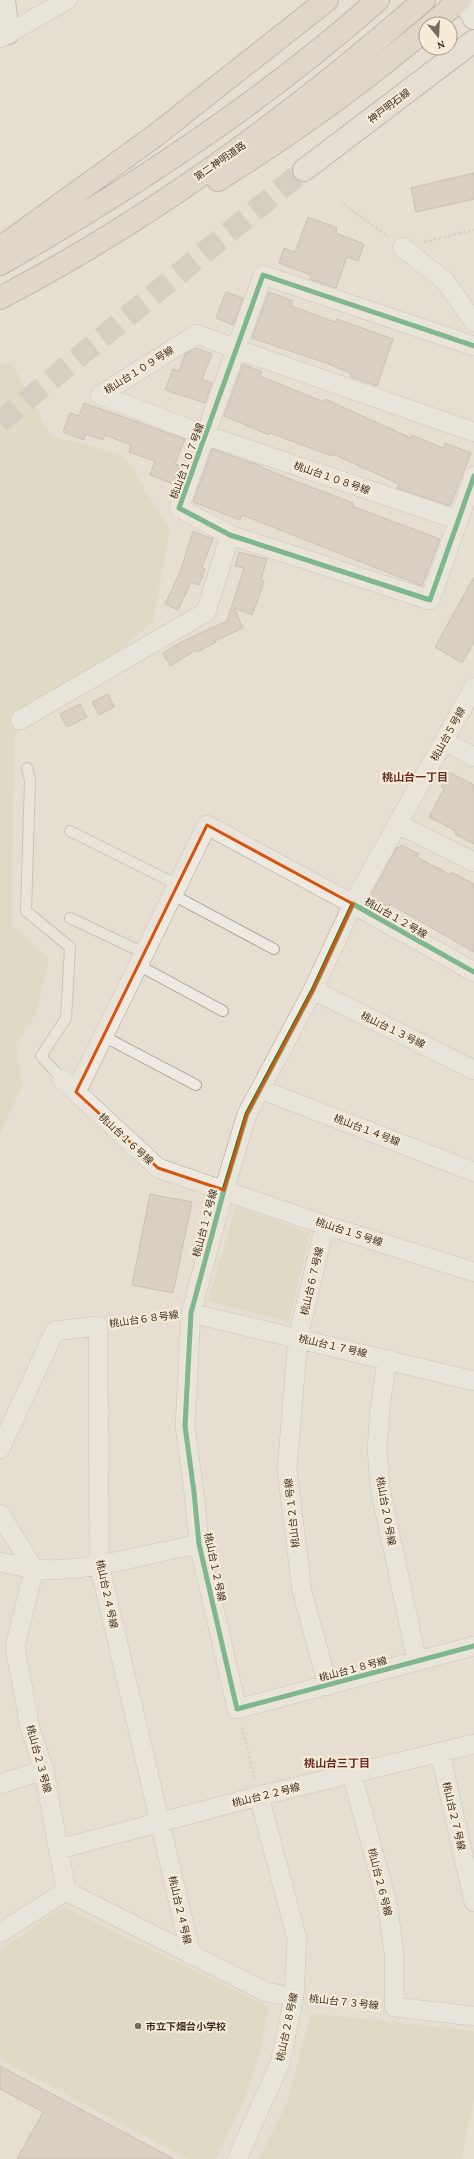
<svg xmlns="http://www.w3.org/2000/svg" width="474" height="2159" viewBox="0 0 474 2159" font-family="'Crimson Pro','Noto Sans JP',serif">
  <rect width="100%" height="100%" fill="#e6ded1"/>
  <path fill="#d7d5b4" d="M11 362 51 436 123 455 170 529 153 622 14 736 12 925 49 959 36 1014 16 1044 22 1085 0 1135V365Z
    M236 1206 310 1233 289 1322 208 1301Z
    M63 1907 269 2007 259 2056 245 2098 216 2159H188L0 2059V1950Z
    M311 2013 474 2031V2099L461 2159H259L288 2101Z"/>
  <path fill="#cabdb2" stroke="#a79a90" d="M474 173V199L416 212 411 188Z
    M308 217 337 228 336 233 364 244 358 261 347 257 336 288 310 279 311 275 279 263 284 248 295 252Z
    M226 292 243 298 233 325 216 318Z
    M269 292 293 301 291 306 335 322 337 319 393 339 377 386 351 377 352 374 326 363 252 338Z
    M196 348 212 354 202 379 212 383 205 403 165 390 173 369 179 371 185 354Z
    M243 364 262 372 260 376 324 402 325 399 411 438 412 435 443 448 445 443 471 453 450 506 397 488 399 484 333 454 332 456 270 433 269 435 224 416Z
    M84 403 185 439 175 464 182 467 176 485 150 475 155 461 129 452 131 445 105 435 103 440 86 434 84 440 63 432 70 413 79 416Z
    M212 449 261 466V467L295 481 353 503 352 506 440 539 422 586 242 515 240 520 193 502Z
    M193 531 213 539 202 567 205 569 199 585 191 582 178 610 165 604 180 572Z
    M239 552 267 559 261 580 264 581 260 594 252 615 234 608 243 628 215 641 216 642 197 652 196 650 170 666 163 653 181 642 227 621 244 568 235 566Z
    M474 577V642L462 663 435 647Z
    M108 694 114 707 99 715 92 702Z
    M80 704 87 717 67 727 60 714Z
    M449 772 474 785V844L455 834 456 831 429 817 444 789 441 787Z
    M401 845 419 854 417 857 451 875 452 872 474 884V952L390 904 389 907 370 897 397 847 399 848Z
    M150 1194 192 1202 173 1293 132 1285Z
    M0 2066 174 2159H17L43 2112 0 2089Z"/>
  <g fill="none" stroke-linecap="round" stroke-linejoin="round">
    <path stroke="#c4baae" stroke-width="22" stroke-dasharray="22 11" stroke-linecap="butt" d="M0 422 304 170"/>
    <g stroke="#aca499" stroke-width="12">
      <path id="lane" d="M27 768 30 780 26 911 70 947 66 1018 41 1056 62 1079
        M70 831 178 885
        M173 895 274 949
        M70 918 144 953
        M138 965 223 1011
        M103 1036 196 1085"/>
    </g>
    <g stroke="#aca499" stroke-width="20">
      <path id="street" d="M0 38 67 0
        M402 247 445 281 474 322
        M474 346 263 275 179 508 230 535 430 600 474 476
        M458 520 205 435 100 395 197 334 236 349 474 432
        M20 720 206 612 230 535
        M444 741 474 757
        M398 824 474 862
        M474 972 353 904 313 990 247 1114 224 1190 191 1313 185 1426 194 1492 199 1544 237 1709 474 1646
        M313 990 474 1070
        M62 1079 158 1168 325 1225 474 1272
        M260 1089 474 1172
        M76 1092 207 825 353 904 474 687
        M325 1225 298 1338 287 1470 302 1591 328 1686
        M191 1313 474 1381
        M387 1359 380 1409 377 1448 380 1488 417 1661
        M0 1449 55 1331 98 1326 99 1563 191 1955
        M0 1514 34 1569
        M199 1544C152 1553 80 1574 34 1569L15 1647 30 1728 44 1770 66 1891 266 1992 294 1997
        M0 1562 34 1569
        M440 1753 474 1902
        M352 1774 387 1903 394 1952V2007L474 2016
        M0 1784 44 1770
        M59 1849 259 1796 474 1744
        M0 1933 66 1891
        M237 2159 280 2063 294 1997 297 1939 259 1796"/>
    </g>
    <g stroke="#9b938a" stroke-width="24">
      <path id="secondary" d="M4 0 8 33
        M463 0 474 18"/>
    </g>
    <g stroke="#918980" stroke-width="24">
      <path id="primary" d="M304 170 474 41"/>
    </g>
    <g stroke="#918980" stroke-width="24">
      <path id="highway" d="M432 24 460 0
        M218 180C291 134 360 85 426 29
        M0 248 156 135 327 0
        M0 264C133 188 263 102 378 0
        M0 298C153 218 294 114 424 0"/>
    </g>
    <path stroke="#c7c1b9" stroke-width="2.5" stroke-dasharray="3 2" stroke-linecap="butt" d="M343 204 389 237
      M424 242 474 230
      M114 1323 173 1315
      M242 1727 255 1780
      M311 1998 377 2005"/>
    <use href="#lane" stroke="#eeeae2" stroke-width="10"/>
    <use href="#street" stroke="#eeeae2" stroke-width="19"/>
    <use href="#secondary" stroke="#eeeae2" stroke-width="22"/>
    <use href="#primary" stroke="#e5dfd4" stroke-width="22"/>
    <use href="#highway" stroke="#d9cfc1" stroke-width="22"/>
    <g stroke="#f6ecd8" stroke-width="8">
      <path id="cycleway" d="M474 346 263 275 179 508 230 535 430 600 474 476
        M474 972 353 904 313 990 247 1114 224 1190 191 1313 185 1426 194 1492 199 1544 237 1709 474 1646"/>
    </g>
    <use href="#cycleway" stroke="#00873e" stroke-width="5"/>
  </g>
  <path d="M0 0H474V2159H0ZM207 825 353 904 313 990 247 1114 224 1190 158 1168 76 1092Z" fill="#e6ded1" fill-opacity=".55" fill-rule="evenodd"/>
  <path fill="none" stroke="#d7540e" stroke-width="3" stroke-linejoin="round" d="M207 825 353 904 313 990 247 1114 224 1190 158 1168 76 1092Z"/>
  <circle fill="#776a5e" stroke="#f6ecd8" stroke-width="1.5" cx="138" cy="2026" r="4"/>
  <g text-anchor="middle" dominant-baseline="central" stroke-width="4" stroke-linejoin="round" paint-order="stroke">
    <g font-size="10" fill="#3b2c20" stroke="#f6ecd8">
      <text transform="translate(389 106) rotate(-37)">神戸明石線</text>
      <text transform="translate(220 161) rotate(-35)">第二神明道路</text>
      <text transform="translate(139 370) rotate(-32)">桃山台１０９号線</text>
      <text transform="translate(187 461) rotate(-70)">桃山台１０７号線</text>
      <text transform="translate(332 478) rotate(19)">桃山台１０８号線</text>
      <text transform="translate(448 734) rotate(-61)">桃山台５号線</text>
      <text transform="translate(396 918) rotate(30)">桃山台１２号線</text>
      <text transform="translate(393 1030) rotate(26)">桃山台１３号線</text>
      <text transform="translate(367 1130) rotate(21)">桃山台１４号線</text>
      <text transform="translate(126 1139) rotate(43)">桃山台１６号線</text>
      <text transform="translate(205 1223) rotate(-75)">桃山台１２号線</text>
      <text transform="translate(349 1232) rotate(18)">桃山台１５号線</text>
      <text transform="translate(312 1281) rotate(-77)">桃山台６７号線</text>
      <text transform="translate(144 1319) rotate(-8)">桃山台６８号線</text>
      <text transform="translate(333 1346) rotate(13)">桃山台１７号線</text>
      <text transform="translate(386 1511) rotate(80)">桃山台２０号線</text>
      <text transform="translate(292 1513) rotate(-96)">桃山台２１号線</text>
      <text transform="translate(215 1567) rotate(78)">桃山台１２号線</text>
      <text transform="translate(107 1594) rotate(78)">桃山台２４号線</text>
      <text transform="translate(353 1669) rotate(-15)">桃山台１８号線</text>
      <text transform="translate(39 1759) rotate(75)">桃山台２３号線</text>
      <text transform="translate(266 1795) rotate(-14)">桃山台２２号線</text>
      <text transform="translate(454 1816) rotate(77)">桃山台２７号線</text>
      <text transform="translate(380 1882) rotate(76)">桃山台２６号線</text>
      <text transform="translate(180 1910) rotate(77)">桃山台２４号線</text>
      <text transform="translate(344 2002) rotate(6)">桃山台７３号線</text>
      <text transform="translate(287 2027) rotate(-78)">桃山台２８号線</text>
    </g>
    <g font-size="10" font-weight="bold" fill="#3b2c20" stroke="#f6ecd8" text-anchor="start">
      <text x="146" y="2026">市立下畑台小学校</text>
    </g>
    <g font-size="11" font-weight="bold" fill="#682c20" stroke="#f6ecd8">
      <text x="415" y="777">桃山台一丁目</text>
      <text x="337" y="1763">桃山台三丁目</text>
    </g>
  </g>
  <g transform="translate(438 36) rotate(162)"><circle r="19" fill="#f6ecd8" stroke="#ab9f8e"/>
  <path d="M0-3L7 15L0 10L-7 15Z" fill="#776a5e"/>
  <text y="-6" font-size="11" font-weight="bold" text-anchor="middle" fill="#3b2c20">N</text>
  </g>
</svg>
